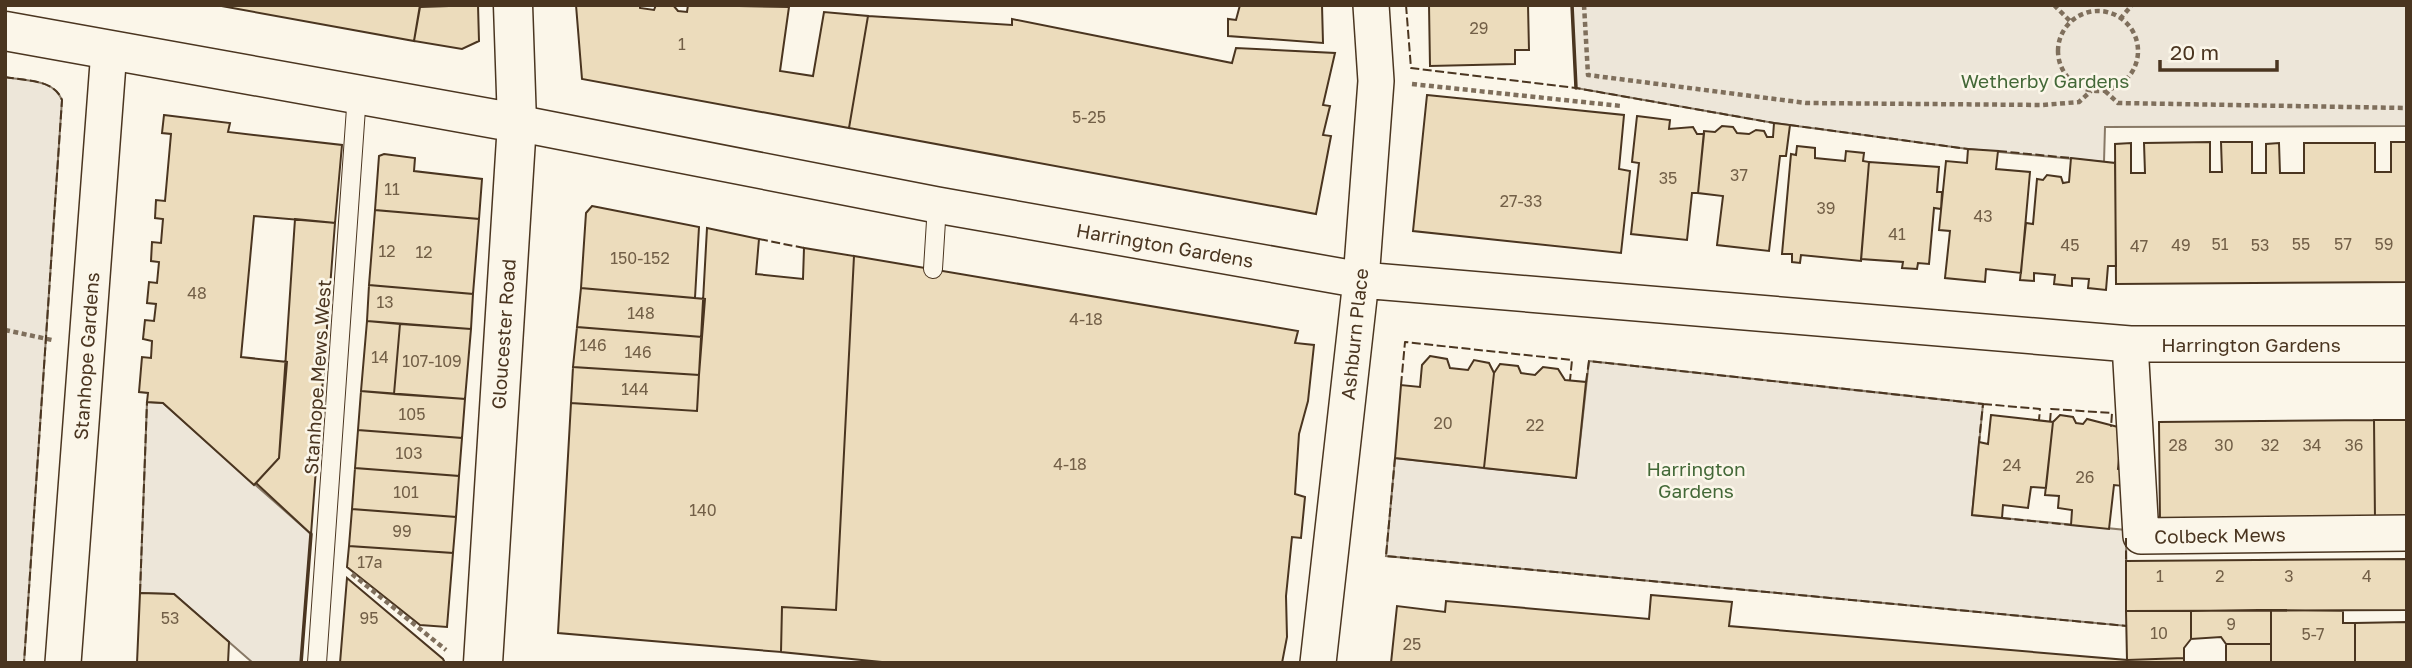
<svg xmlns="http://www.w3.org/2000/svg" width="2412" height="668" viewBox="0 0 2412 668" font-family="'Golos Text',sans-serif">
  <rect width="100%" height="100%" fill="#fbf6e9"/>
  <path fill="#ede6d9" stroke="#887966" stroke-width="2" d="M1572 5H2407V126L2105 127 2104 162 1968 149 1774 123 1576 88Z
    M5 77C26 81 54 79 62 100L24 663H5Z
    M1589 361 1983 404 1972 515 2126 530 2127 626 1386 556 1395 458 1576 478Z
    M147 402 163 403 311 534 301 663H253L174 594 140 593Z"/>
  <path fill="#ecdcbc" stroke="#4a3520" stroke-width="2" d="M216 5H420L414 41Z
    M478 5 479 41 462 49 414 41 420 7Z
    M576 5H640V8L654 10 656 5H673L678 11 687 12 688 5 789 7 780 71 813 76 824 12 868 16 849 128 582 79Z
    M1240 5H1322L1323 43 1228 36V19L1236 20Z
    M1429 5H1528L1529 50H1515V64L1430 66Z
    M868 16 1012 25V19L1232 63 1236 48 1335 53 1323 105 1330 106 1323 135 1331 136 1316 214 849 128Z
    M1427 95 1624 115 1619 169 1630 171 1621 253 1413 231Z
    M164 115 230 123 228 132 342 145 335 223 254 216 241 357 287 362 279 458 254 485 163 403 147 402 148 393 139 392 142 357 151 358 152 341 143 339 145 320 154 321 156 304 147 303 149 282 157 283 159 262 151 261 152 242 161 243 163 219 155 218 156 200 165 201 171 134 162 133Z
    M1637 116 1670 120 1669 129 1693 127 1697 134H1704L1698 193H1692L1687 240 1631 234 1639 163 1632 162Z
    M1774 123 1790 125 1786 156H1780L1769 251 1717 245 1723 196 1698 193 1704 131 1715 132 1722 126 1733 127 1737 133 1749 134 1756 130 1764 131 1767 137H1773Z
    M2210 142V172H2222L2221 142H2252V173H2266V144L2279 143 2280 173H2304V143H2375V172H2391V142H2407V282L2116 284 2115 144 2131 143V173H2145L2144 143Z
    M1797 146 1815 148V158L1845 161 1846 151 1864 153 1863 161 1869 162 1861 261 1801 255 1800 263 1792 262V254H1782L1791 154 1796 155Z
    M1968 149 1998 151 1996 169 2030 172 2021 273 1986 269 1985 282 1945 278 1950 231 1939 230 1946 161 1967 163Z
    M384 154 415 158 414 171 482 179 479 219 375 210 379 156Z
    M2071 158 2115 163 2116 266H2108L2106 290 2088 288 2089 279 2072 278V286L2054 284 2055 275 2034 273V281L2020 280 2026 223 2033 224 2037 179 2043 180 2047 175 2061 177 2063 183 2069 182Z
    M1869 162 1939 167 1937 192H1942L1941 209 1934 208 1929 264 1918 263 1917 269 1902 268 1903 262 1861 259Z
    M592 206 699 227 695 298 581 288 586 213Z
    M375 210 479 219 473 294 369 285Z
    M295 219 335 223 311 534 256 483 279 458Z
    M707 228 759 239 756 274 803 279 804 248 854 256 836 610 782 607 781 652 558 633 571 403 697 411Z
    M854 256 1298 331 1295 343 1314 345 1308 401 1299 434 1295 494 1305 497 1301 538 1292 537 1286 596 1287 637 1282 663H892L781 652 782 607 836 610Z
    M369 285 473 294 471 329 367 321Z
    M581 288 705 299 702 337 577 327Z
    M367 321 400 324 394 394 361 391Z
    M400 324 471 329 465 399 394 394Z
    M577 327 702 337 699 375 573 367Z
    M1430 356 1447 359 1450 368 1468 370 1474 360 1489 363 1494 373 1484 468 1395 458 1401 385 1420 387 1422 365Z
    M1500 364 1518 366 1521 373 1535 375 1543 367 1558 369 1565 380 1586 382 1576 478 1484 468 1494 373Z
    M573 367 699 375 697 411 571 403Z
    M361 391 465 399 462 438 358 430Z
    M1991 415 2053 422 2046 488 2031 487 2028 508 2003 505 2002 518 1972 515 1979 442 1988 444Z
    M2060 415 2073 417 2076 423 2083 424 2087 419 2122 428 2118 469 2123 470V486L2114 485 2109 529 2071 525 2072 510 2058 508 2059 496 2045 495 2053 422Z
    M2374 420 2375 521 2160 523 2159 422Z
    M2374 420H2407V521H2375Z
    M358 430 462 438 459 476 355 468Z
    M355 468 459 476 456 517 352 509Z
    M352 509 456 517 453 553 349 546Z
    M349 546 453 553 447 627 420 625 347 567Z
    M2407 559V610L2126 611V561Z
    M347 578 443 659 445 663H340Z
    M140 593 174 594 229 642 228 663H137Z
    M1651 595 1732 602 1729 626 2127 660V663H1391L1397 606 1445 612 1446 601 1649 619Z
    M2271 610V644H2226L2221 637 2191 639V611Z
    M2271 610 2343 611V623H2355V663H2271Z
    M2126 611H2191V639L2184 648V658L2127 660Z
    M2407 622V663H2355V623Z
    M2226 644H2271V663H2226Z
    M2184 658V663H2127V660Z"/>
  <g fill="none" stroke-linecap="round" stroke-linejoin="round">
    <g stroke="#4a3520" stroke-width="20">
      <path id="service" d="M933 269 937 205
        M317 663 357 94"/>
    </g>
    <g stroke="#4a3520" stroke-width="38">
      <path id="minor" d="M517 123 937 205 1361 280 2130 344H2407
        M2130 344 2141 536 2407 533
        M63 663 109 50
        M1318 663 1361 280 1376 81 1371 5"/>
    </g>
    <g stroke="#4a3520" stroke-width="41">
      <path id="tertiary" d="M5 31 517 123
        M483 663 517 123 513 5"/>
    </g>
    <path stroke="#7f6f5c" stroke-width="4.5" stroke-dasharray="5 3.5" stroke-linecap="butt" d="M1584 5 1588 75 1806 103 2043 105 2079 102 2091 91
      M2054 5 2071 22
      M2058 51a40 40 0 1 1 80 0a40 40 0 1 1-80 0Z
      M2120 19 2132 5
      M1412 84 1621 106
      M2105 91 2118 103 2407 108
      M5 330 52 340
      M352 574 446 650"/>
    <use href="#service" stroke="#fbf6e9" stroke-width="18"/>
    <use href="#minor" stroke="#fbf6e9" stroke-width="35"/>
    <use href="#tertiary" stroke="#fbf6e9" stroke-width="38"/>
    <path stroke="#4a3520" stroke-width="2" stroke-dasharray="9 3.5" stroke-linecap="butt" d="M1406 5 1411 68 1576 88 1774 123
      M5 77C26 81 54 79 62 100L24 663
      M1790 125 1968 149
      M1998 151 2071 158
      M759 239 804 248
      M1586 382 1589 361 1983 404 1979 442
      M1401 385 1405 342 1572 360 1570 380
      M1983 404 2040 409 2039 420
      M2050 422 2051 409 2112 413 2111 427
      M1395 458 1386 556 2127 626
      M2002 518 2071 525
      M2126 538V561
      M140 593 147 402"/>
    <path stroke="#4a3520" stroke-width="3.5" d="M1572 5 1576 88
      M301 663 311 534"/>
  </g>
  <g text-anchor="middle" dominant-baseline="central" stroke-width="5" stroke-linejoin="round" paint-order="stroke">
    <g font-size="16" fill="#725f47">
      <text x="1479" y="28">29</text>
      <text x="682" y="44">1</text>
      <text x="1089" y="117">5-25</text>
      <text x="1739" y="175">37</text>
      <text x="1668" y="178">35</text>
      <text x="392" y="189">11</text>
      <text x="1521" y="201">27-33</text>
      <text x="1826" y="208">39</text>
      <text x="1983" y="216">43</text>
      <text x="1897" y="234">41</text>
      <text x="2220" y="244">51</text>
      <text x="2301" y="244">55</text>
      <text x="2343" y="244">57</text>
      <text x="2384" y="244">59</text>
      <text x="2070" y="245">45</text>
      <text x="2181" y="245">49</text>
      <text x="2260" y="245">53</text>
      <text x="2139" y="246">47</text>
      <text x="387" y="251">12</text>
      <text x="424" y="252">12</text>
      <text x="640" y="258">150-152</text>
      <text x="197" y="293">48</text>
      <text x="385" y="302">13</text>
      <text x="641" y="313">148</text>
      <text x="1086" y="319">4-18</text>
      <text x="593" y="345">146</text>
      <text x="638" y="352">146</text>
      <text x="380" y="357">14</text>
      <text x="432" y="361">107-109</text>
      <text x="635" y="389">144</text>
      <text x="412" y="414">105</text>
      <text x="1443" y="423">20</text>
      <text x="1535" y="425">22</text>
      <text x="2178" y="445">28</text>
      <text x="2224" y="445">30</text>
      <text x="2270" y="445">32</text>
      <text x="2312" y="445">34</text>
      <text x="2354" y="445">36</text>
      <text x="409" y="453">103</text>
      <text x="1070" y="464">4-18</text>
      <text x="2012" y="465">24</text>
      <text x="2085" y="477">26</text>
      <text x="406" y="492">101</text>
      <text x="703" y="510">140</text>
      <text x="402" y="531">99</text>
      <text x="370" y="562">17a</text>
      <text x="2160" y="576">1</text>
      <text x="2220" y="576">2</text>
      <text x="2289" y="576">3</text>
      <text x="2367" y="576">4</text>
      <text x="170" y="618">53</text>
      <text x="369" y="618">95</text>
      <text x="2231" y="624">9</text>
      <text x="2159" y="633">10</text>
      <text x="2313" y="634">5-7</text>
      <text x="1412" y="644">25</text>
    </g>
    <g font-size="19" fill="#436837" stroke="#fbf6e9">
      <text x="2045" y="80">Wetherby Gardens</text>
      <text x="1696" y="468">Harrington<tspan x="1696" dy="22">Gardens</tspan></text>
    </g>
    <g font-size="19" fill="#4a3520" stroke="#fbf6e9">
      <text transform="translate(1165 245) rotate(10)">Harrington Gardens</text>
      <text transform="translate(503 334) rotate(-86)">Gloucester Road</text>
      <text transform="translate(1354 334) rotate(-84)">Ashburn Place</text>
      <text x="2251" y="344">Harrington Gardens</text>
      <text transform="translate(86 356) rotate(-86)">Stanhope Gardens</text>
      <text transform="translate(317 377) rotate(-86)">Stanhope Mews West</text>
      <text transform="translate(2220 535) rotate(-1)">Colbeck Mews</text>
    </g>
  </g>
  <rect width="2412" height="668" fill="none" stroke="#4a3520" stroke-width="14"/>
  <path d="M2160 60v10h117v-10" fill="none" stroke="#4a3520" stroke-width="3.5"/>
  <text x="2170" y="60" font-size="21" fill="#4a3520" stroke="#fbf6e9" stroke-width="5" paint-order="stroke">20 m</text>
</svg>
